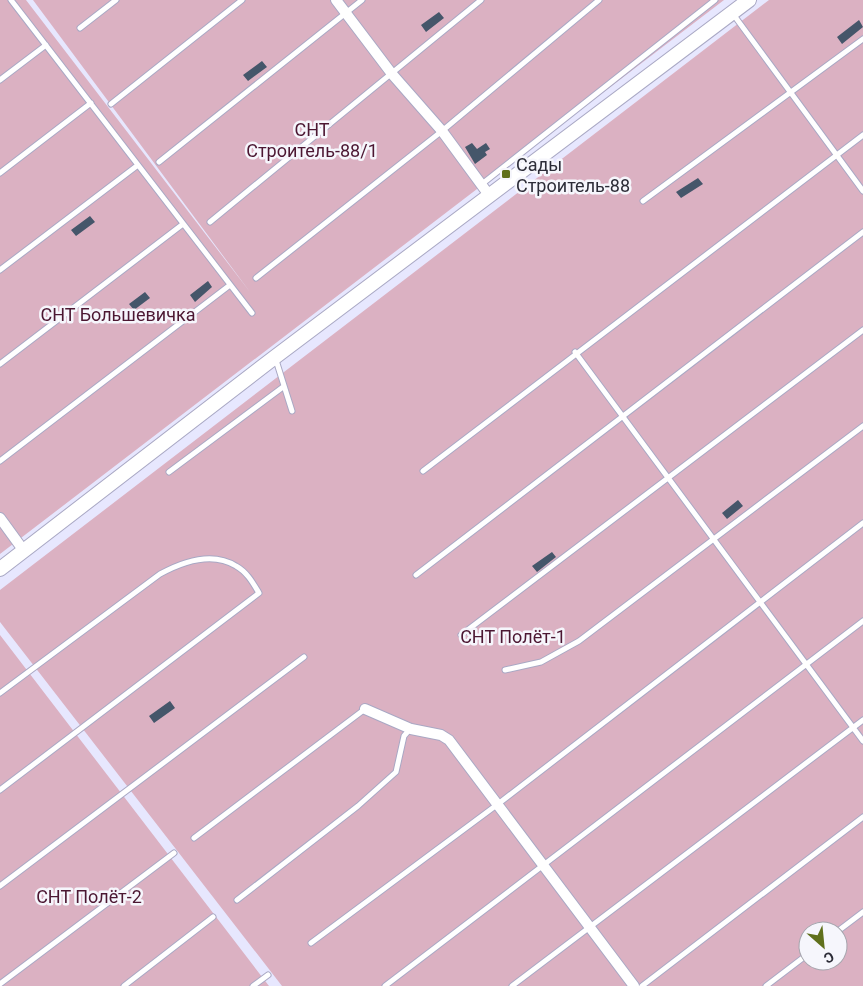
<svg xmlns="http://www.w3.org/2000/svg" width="863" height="986" viewBox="0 0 863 986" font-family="Roboto,sans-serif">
  <rect width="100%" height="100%" fill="#e7e7fe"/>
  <path fill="#dbb1c2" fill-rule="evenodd" d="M0 0H26L250 292 33 0H724L0 554Z
    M769 0H863V986H282L0 622V590ZM808 931H838V961H808Z
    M0 635 269 986H0Z"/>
  <path fill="#45566a" d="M439 12 444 18 426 32 421 25Z
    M859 20 863 27 842 44 837 37Z
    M262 61 267 67 248 81 243 75Z
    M472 143 477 149 486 143 490 149 485 152 487 155 475 164 465 147Z
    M698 178 703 184 681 198 676 192Z
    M90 216 95 222 76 236 71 230Z
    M208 281 212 287 195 302 190 295Z
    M145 292 150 298 134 310 129 304Z
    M738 500 743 506 727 519 722 513Z
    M552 552 556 557 537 572 532 566Z
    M170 701 175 708 154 723 149 716Z"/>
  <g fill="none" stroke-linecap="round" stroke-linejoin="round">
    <g stroke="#a9a8c4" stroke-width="7">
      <path id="lane" d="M11 0 252 313
        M733 14 863 191
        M80 28 116 0
        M0 80 46 45
        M111 104 242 0
        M159 162 362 0
        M0 173 91 103
        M482 184 715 0
        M643 201 863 39
        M210 222 481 0
        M0 270 138 165
        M256 278 442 131 599 0
        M575 352 863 741
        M275 357 292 411
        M0 364 183 224
        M0 461 230 285
        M423 471 863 135
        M169 472 283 387
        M416 575 863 232
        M461 635 863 330
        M505 670 541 662 579 641 863 426
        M0 693 160 574C182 562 212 551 236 566 247 572 253 583 259 593L0 790
        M194 838 365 709
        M0 886 304 657
        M237 900 358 806 396 772 404 736 410 729
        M838 931 863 912
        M311 943 498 804 863 523
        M0 984 174 853
        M124 986 213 917
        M253 986 268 975
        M385 986 863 621
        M512 986 863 720
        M642 986 863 817
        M766 986 808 954"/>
    </g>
    <g stroke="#a9a8c4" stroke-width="12">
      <path id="street" d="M336 0 392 74 442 131 489 195
        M0 518 24 551
        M365 709 411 729 441 735 449 740 634 986"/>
    </g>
    <g stroke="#a9a8c4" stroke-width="16">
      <path id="secondary" d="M0 569 275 357 749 0"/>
    </g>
    <use href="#lane" stroke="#fff" stroke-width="5"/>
    <use href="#street" stroke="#fff" stroke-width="10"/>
    <use href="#secondary" stroke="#fff" stroke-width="14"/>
  </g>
  <rect fill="#60701c" stroke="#f6f6fc" stroke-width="2" x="501" y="169" width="10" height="10" rx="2.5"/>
  <g text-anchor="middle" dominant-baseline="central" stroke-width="5" stroke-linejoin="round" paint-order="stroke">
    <g font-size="18" fill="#4c1732" stroke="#f6f6fc">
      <text x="312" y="129">СНТ<tspan x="312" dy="21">Строитель-88/1</tspan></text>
      <text x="118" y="314">СНТ Большевичка</text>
      <text x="513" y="636">СНТ Полёт-1</text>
      <text x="89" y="896">СНТ Полёт-2</text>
    </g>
    <g font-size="18" fill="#2c2c37" stroke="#f6f6fc" text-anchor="start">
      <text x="516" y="164">Сады<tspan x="516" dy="21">Строитель-88</tspan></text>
    </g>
  </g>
  <g transform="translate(823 946) rotate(153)"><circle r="24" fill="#f6f6fc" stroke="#a5a5ad"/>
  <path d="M0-4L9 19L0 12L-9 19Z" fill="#60701c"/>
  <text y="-8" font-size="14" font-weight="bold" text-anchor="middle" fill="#2c2c37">С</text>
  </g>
</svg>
